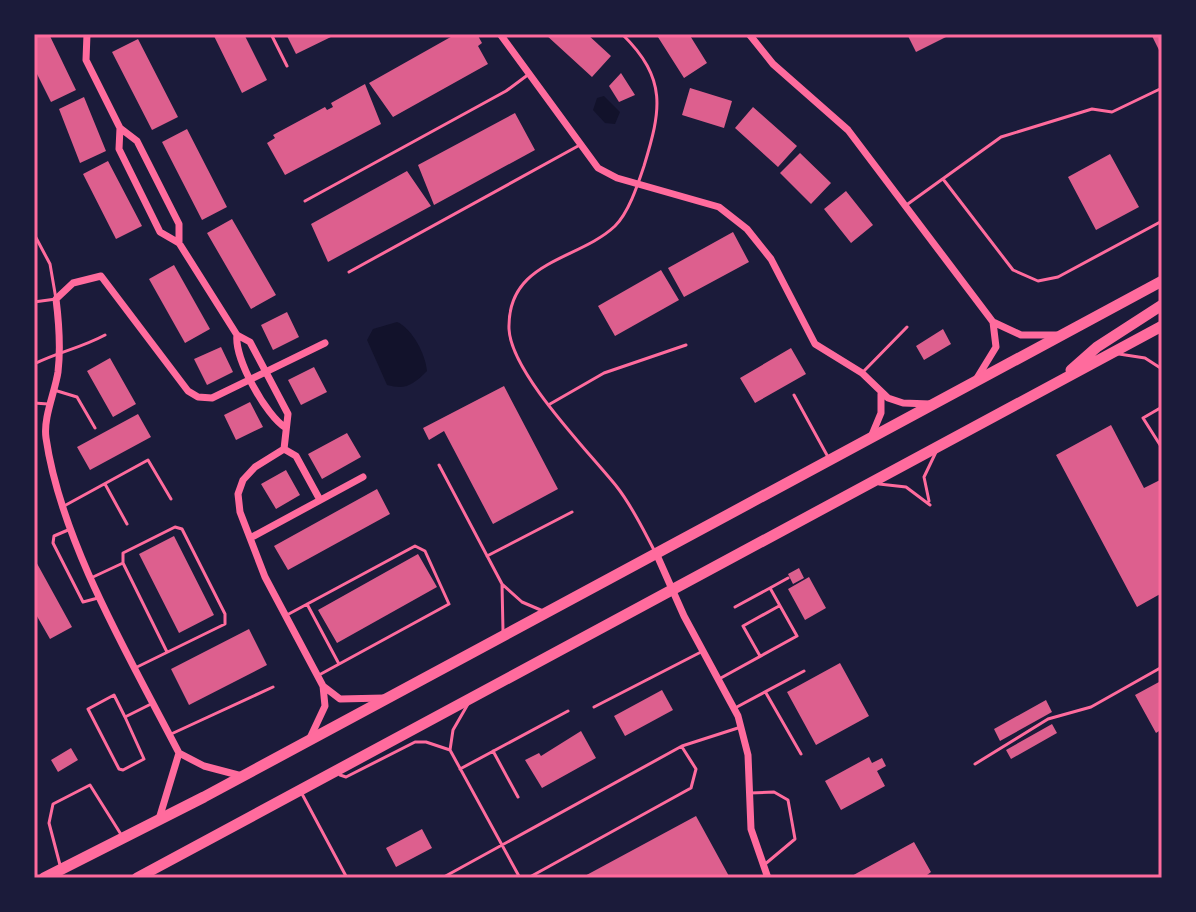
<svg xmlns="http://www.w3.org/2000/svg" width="1196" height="912" viewBox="0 0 1196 912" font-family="'Public Sans',sans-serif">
  <rect width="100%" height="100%" fill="#1b1b3a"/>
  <path fill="#12122b" d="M604 96 620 112 615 124 605 123 593 110 597 98Z
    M397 322C412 328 426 355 427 371 413 385 406 390 387 385L367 340 373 329Z"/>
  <path fill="#dd5f8e" d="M34 34H49L76 90 51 102 34 68Z
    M213 34H244L267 80 242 93Z
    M286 34H337L296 54Z
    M456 34H477L482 43 478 46 488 64 393 117 369 83Z
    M545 34H587L611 56 592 77Z
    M656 34H689L707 63 684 78Z
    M907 34H947L948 36 916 52Z
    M1151 34H1162V56Z
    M138 39 178 117 152 130 112 52Z
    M621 73 635 95 619 102 609 86Z
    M365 84 381 124 285 175 267 143 275 138 273 135 325 107 327 110 333 107 331 103Z
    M690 88 732 101 724 128 682 115Z
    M84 97 106 151 80 163 59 109Z
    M753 107 797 146 778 167 735 128Z
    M515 113 535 150 434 205 418 165Z
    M187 129 227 207 202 220 162 142Z
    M800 153 831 183 811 204 780 173Z
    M1110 154 1139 207 1096 230 1068 177Z
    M108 161 142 226 116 239 83 174Z
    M407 171 431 206 328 262 311 224Z
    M846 191 873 225 851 243 824 209Z
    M232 219 276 295 251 309 207 233Z
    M733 232 749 262 684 297 668 268Z
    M174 265 210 329 185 343 149 279Z
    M661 270 679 300 615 336 598 306Z
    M287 312 299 337 273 350 261 325Z
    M943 329 951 344 924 360 916 346Z
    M221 347 233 372 207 385 194 359Z
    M791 348 806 374 755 403 740 378Z
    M110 358 136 404 113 417 87 371Z
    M314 367 327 392 301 405 288 380Z
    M504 386 558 489 493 524 444 431 429 440 423 428Z
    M250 402 263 427 236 440 224 415Z
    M138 414 151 437 90 470 77 447Z
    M1111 425 1144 488 1162 479V593L1137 607 1056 455Z
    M347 433 361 457 322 479 308 454Z
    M286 470 300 495 276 509 261 484Z
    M377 489 390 514 288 570 274 546Z
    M174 536 214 615 179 633 139 554Z
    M418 554 437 587 337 643 318 610Z
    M34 558 72 627 50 639 34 611Z
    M799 568 804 578 793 584 788 574Z
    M809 577 826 608 805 620 788 589Z
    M249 629 267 665 189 705 171 669Z
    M840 663 869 716 816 745 787 692Z
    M1159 682 1162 729 1156 733 1135 695Z
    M662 690 673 710 625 736 614 716Z
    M1046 700 1052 712 1000 741 994 729Z
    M1052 724 1057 733 1011 759 1006 750Z
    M581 731 596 758 542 788 525 760 539 753 541 756Z
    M71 748 78 760 58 772 51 760Z
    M869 757 872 763 882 758 886 766 877 771 885 786 841 810 825 781Z
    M696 816 730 878H581Z
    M422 829 432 848 396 867 386 848Z
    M914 842 931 872 927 875 929 878H848Z"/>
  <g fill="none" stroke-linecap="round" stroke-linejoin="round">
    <path stroke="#ff6b9d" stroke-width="3" d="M271 34 287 66
      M622 34C668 79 661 110 644 166 638 184 629 212 615 226 578 261 507 260 509 329 511 373 589 452 617 487 632 506 643 529 654 550
      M943 179 1013 270 1038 281 1058 277 1162 221
      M305 201 506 91 529 74
      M905 206 1001 137 1092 109 1112 112 1162 88
      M34 234 50 264 56 299 34 302
      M349 272 578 146
      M1162 350V361
      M1119 354 1145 358 1162 369
      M34 364C58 352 81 348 105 335
      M862 373 907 327
      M54 390 77 397 95 428
      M794 395 828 457
      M34 403 48 404
      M550 404 604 373 686 345
      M1162 407 1143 418 1162 448
      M439 465 502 584
      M105 484 127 524
      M879 484 906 487 930 505
      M929 501 924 477 936 452
      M64 506 148 460 171 499
      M68 530 54 536 53 543 83 602 98 598
      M487 556 572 512
      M123 563 167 652
      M93 577 123 563V553L175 527 182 529 225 614V624L135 668
      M307 604 339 664
      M735 607 770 588
      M285 616 415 546 425 551 449 604 319 675
      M503 631 502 584 522 602 543 611
      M760 656 743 626 779 606
      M719 679 797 636 770 588 788 578
      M766 693 801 754
      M468 704 453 730 450 750 520 878
      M594 707 701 652
      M735 708 804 671
      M125 717 144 759 123 770 119 769 88 709 114 695 125 717 153 703
      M169 735 273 687
      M493 751 518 797
      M975 764 1048 719 1091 707 1162 667
      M460 769 568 711
      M340 775 346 777 415 742H426L450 750
      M301 792 347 878
      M750 793 774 792 788 800 795 839 764 865
      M60 865 49 823 53 804 90 785 122 836
      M442 878 682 746 741 727
      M528 878 691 788 696 769 682 747
      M1160 878 1162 863"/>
    <path stroke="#ff6b9d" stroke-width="7" d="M87 34 86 60 120 128 137 141 179 224V243
      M500 34 598 168 617 178 719 207 747 229 771 259 815 344 862 373 888 398 903 403 930 404
      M749 34 773 64 848 130 993 322 996 347 977 378
      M120 128 119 149 160 232 179 243 237 335 250 342 288 414 284 449 255 467 243 480 238 494 240 512 265 577 323 686 325 706 310 738
      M993 322 1021 335H1056
      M237 335C234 358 266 416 286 428
      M871 437 881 413V394
      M284 449 296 456 320 500
      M252 537 363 477
      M656 553 684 616 738 716 748 755 751 829 768 878
      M323 686 340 699 384 698
      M179 753C131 660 61 542 46 438 43 418 55 392 58 372 61 347 59 323 56 299L73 283 101 276 188 391 198 397 212 398 325 343
      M179 753 204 766 242 776
      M159 819 179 753"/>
    <path stroke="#ff6b9d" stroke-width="11" d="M1071 370 1097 347 1162 305
      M44 878 204 797 1162 281
      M137 878 1162 326"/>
  </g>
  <rect width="1196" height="912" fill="none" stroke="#1b1b3a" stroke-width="72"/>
  <rect x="36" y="36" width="1124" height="840" fill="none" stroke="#ff6b9d" stroke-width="3"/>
</svg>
